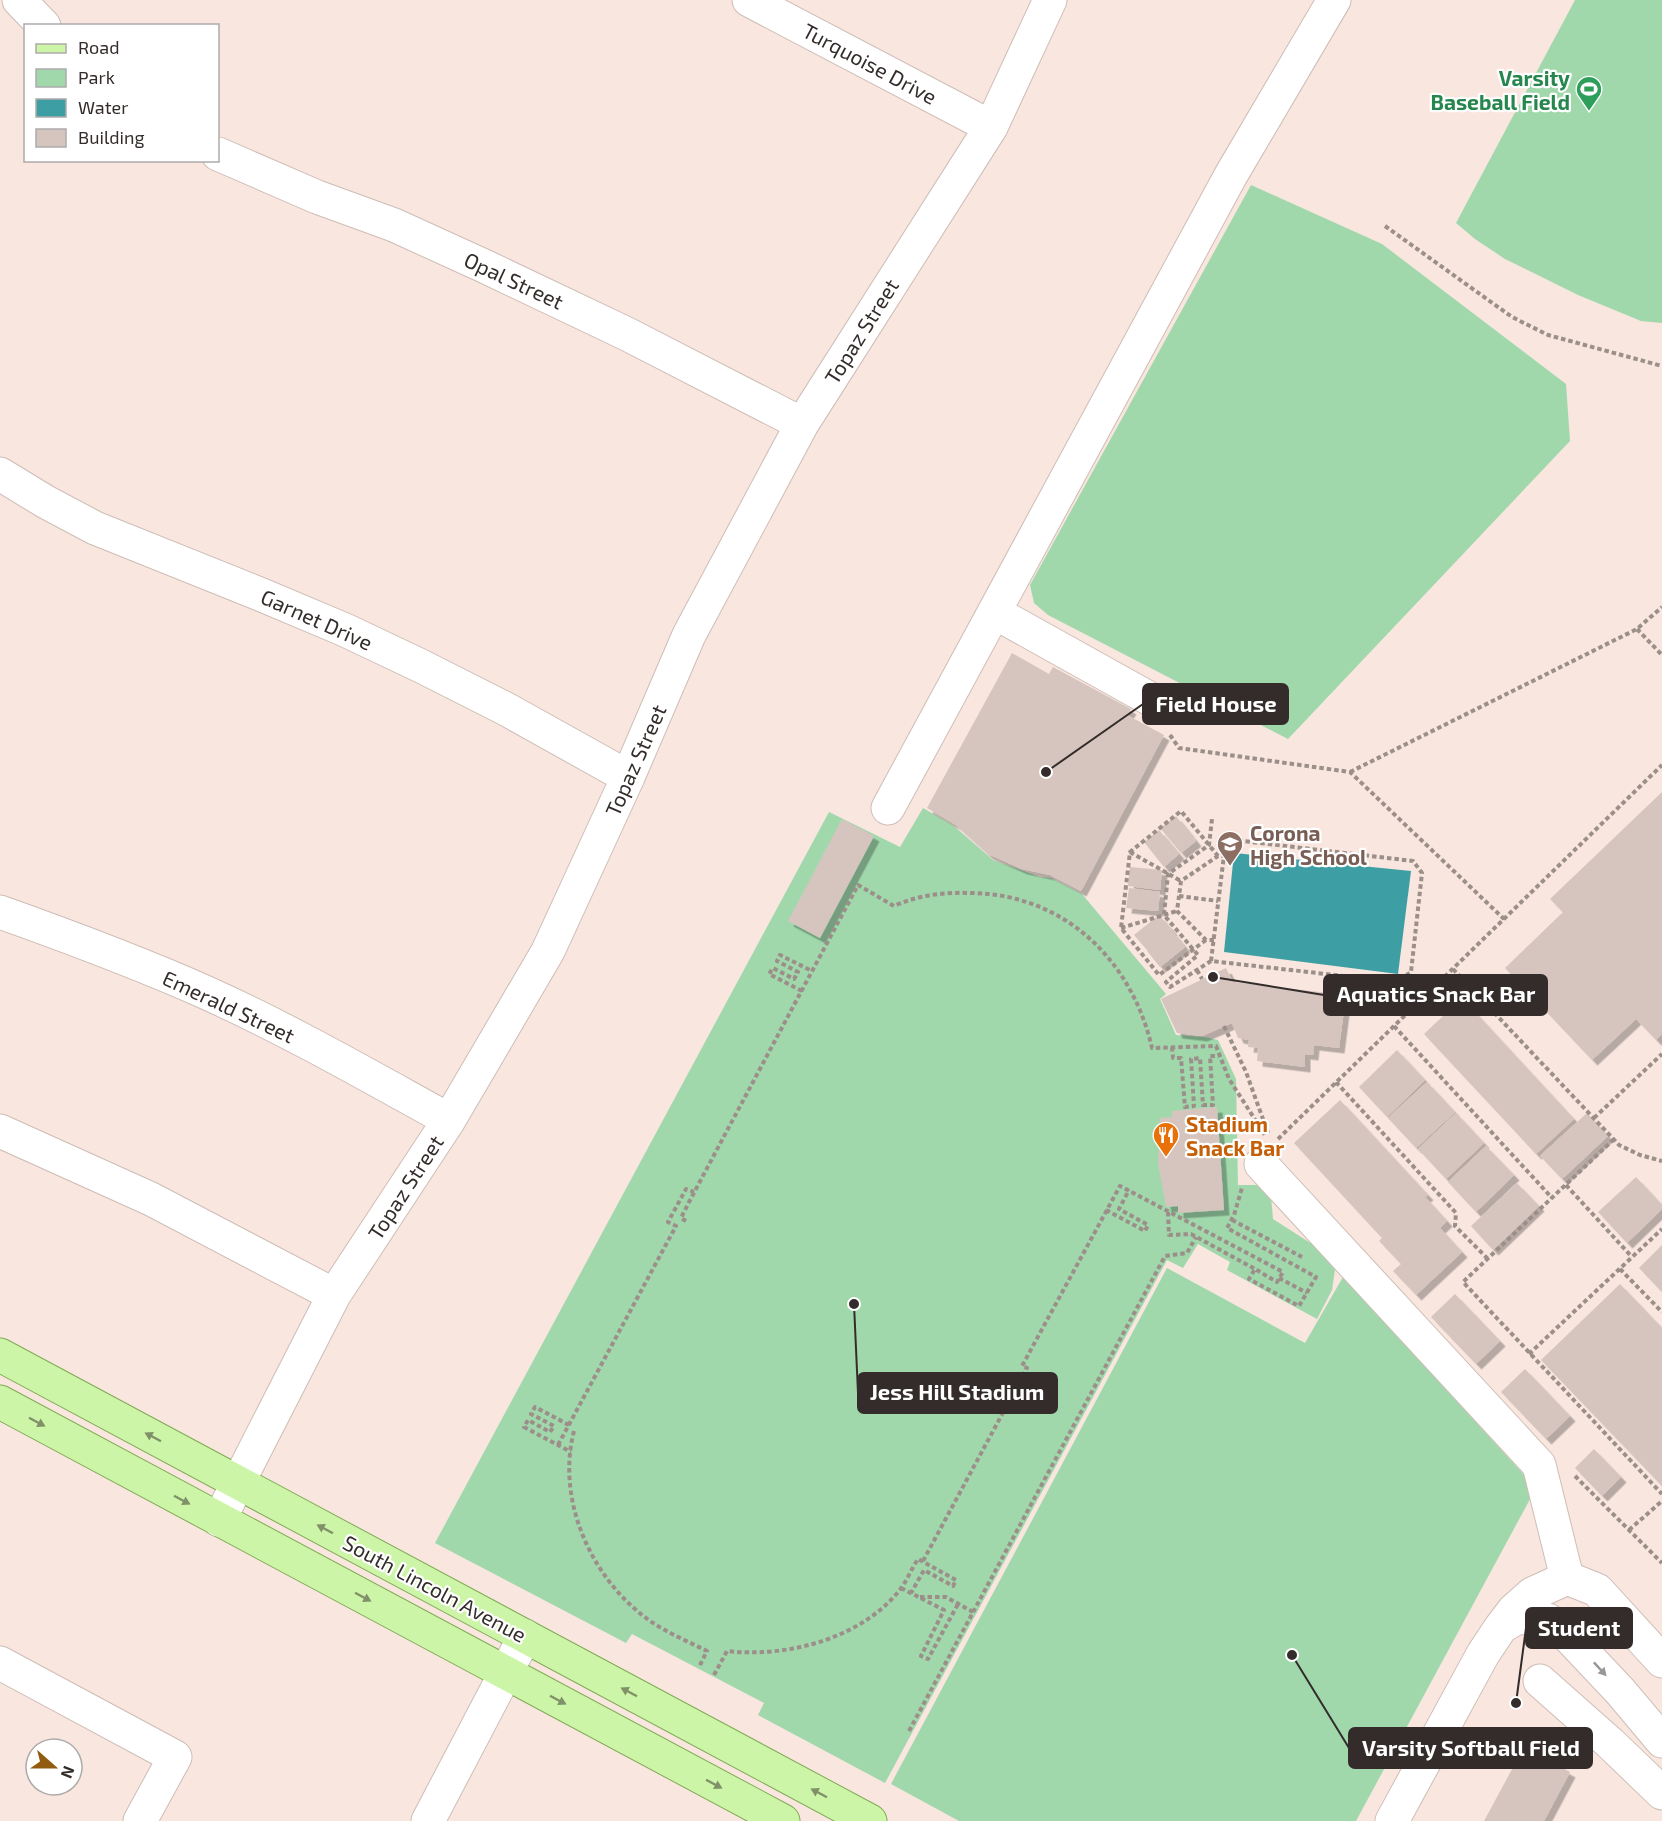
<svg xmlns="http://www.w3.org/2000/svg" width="1662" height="1821" viewBox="0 0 1662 1821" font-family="'Exo 2',sans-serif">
  <defs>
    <filter id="shadow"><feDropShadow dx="5.5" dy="5.5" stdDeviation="0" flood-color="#0004"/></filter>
  </defs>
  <rect width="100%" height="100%" fill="#f8e6df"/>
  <path fill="#a0d8ac" d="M1575 0H1662V323L1641 321 1578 295 1505 259 1475 239 1456 223Z
    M1251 185 1382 244 1566 384 1570 441 1288 739 1048 615 1034 603 1030 585Z
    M923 808 954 826 993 860 1040 877 1051 878 1082 894 1166 994 1160 999 1176 1035 1205 1037 1218 1040 1236 1079 1238 1185H1270L1273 1219 1326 1253 1335 1270 1332 1290 1317 1319 1227 1270 1230 1262 1198 1244 1183 1268 1167 1260 885 1783 758 1715 764 1703 632 1634 626 1643 435 1543 829 812 900 847Z
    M1167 1268 1305 1343 1343 1277 1536 1488 1356 1821H959L891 1784Z"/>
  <path fill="#3d9ea4" d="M1234 853 1411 871 1398 974 1224 952Z"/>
  <path fill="#d6c5be" filter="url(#shadow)" d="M1012 653 1049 674 1053 667 1131 709 1127 715 1164 735 1081 891 1050 875 1022 869 988 854 956 825 927 808Z
    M1662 792V1034L1656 1040 1636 1019 1592 1060 1505 968 1563 912 1550 899Z
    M1176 816 1196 841 1181 853 1160 828Z
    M842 819 874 836 820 938 788 921Z
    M1159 830 1179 854 1164 867 1144 842Z
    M1130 867 1162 870 1160 890 1128 886Z
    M1129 888 1160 892 1158 911 1126 908Z
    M1159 915 1172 930 1147 950 1134 935Z
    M1172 931 1185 947 1160 967 1147 951Z
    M1226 968 1233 982 1346 995 1339 1048 1314 1045 1313 1055 1305 1054V1067L1257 1061 1258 1048 1248 1047 1249 1040 1238 1038 1232 1023 1202 1036 1177 1033 1161 999Z
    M1462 998 1574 1119 1536 1154 1424 1034Z
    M1397 1050 1425 1080 1387 1117 1359 1087Z
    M1427 1082 1455 1112 1416 1148 1388 1118Z
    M1340 1100 1428 1195 1425 1197 1447 1221 1440 1228 1462 1252 1416 1295 1393 1271 1401 1264 1379 1241 1382 1238 1294 1143Z
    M1217 1107 1224 1210 1178 1213V1206L1166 1207 1158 1163 1160 1118 1172 1117V1111Z
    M1456 1113 1484 1143 1446 1179 1418 1149Z
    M1587 1113 1608 1136 1562 1179 1540 1156Z
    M1486 1146 1514 1175 1476 1212 1448 1182Z
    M1636 1177 1662 1205V1209L1627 1243 1598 1212Z
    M1517 1183 1539 1206 1493 1250 1471 1226Z
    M1662 1245V1292L1639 1268Z
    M1620 1284 1662 1328V1486L1541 1360Z
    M1455 1294 1500 1341 1476 1364 1431 1317Z
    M1525 1369 1570 1416 1546 1439 1501 1392Z
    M1594 1449 1621 1477 1602 1496 1575 1468Z
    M1524 1747 1570 1772 1544 1821H1484Z"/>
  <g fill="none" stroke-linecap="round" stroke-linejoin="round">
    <g stroke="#cebdb6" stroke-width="35">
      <path id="minor" d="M19 0 44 26
        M749 0 991 127
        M218 154 317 197 394 225 484 266 627 334 802 424
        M0 474 46 502 95 528 262 595 345 630 421 666 506 709 628 777
        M994 612 1161 705
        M888 808 1231 175 1334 0
        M0 912C70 937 140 963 207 993 291 1031 369 1076 449 1120
        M0 1131 151 1199 334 1295
        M1261 1164 1539 1465 1567 1578
        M219 1520 334 1295 449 1120 548 951 628 777 689 635 802 424 991 127 1050 0
        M1501 1627 1518 1617 1548 1620 1570 1638 1620 1691 1662 1741
        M0 1663 175 1757 140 1821
        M1540 1681 1610 1743 1662 1793
        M428 1821 525 1636
        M1392 1821 1483 1654 1501 1627 1514 1610 1532 1594 1567 1578 1597 1590 1662 1661"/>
    </g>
    <g stroke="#81aa56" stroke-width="35">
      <path id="major" d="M0 1355 870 1821
        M0 1402 783 1821"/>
    </g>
    <path stroke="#9c8f8a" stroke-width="4" stroke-dasharray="4.5 3" stroke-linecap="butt" d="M1385 226 1512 317 1548 335 1662 366
      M1637 629 1662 655
      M1170 735 1179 748 1350 772 1504 919
      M1350 772 1637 629 1662 607
      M1130 852 1181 881
      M1179 896 1218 901
      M1121 928 1177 911
      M1206 940 1159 975 1121 928 1130 852 1181 811 1218 856
      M1214 940H1206L1177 911 1181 881 1218 856H1224
      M1211 961 1226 839 1413 861 1422 873 1411 972 1397 982 1211 961 1170 987 1166 982 1198 955 1164 915 1168 874 1209 845 1212 819
      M1453 969 1619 1145 1640 1155 1662 1161
      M1197 970 1202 979
      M802 991 769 974 773 968 794 979 798 972 777 961 780 955 812 971
      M1224 1026 1246 1072 1268 1133
      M1394 1026 1552 1198
      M1172 1047 1173 1058H1181L1185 1107 1194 1106 1191 1059 1200 1058 1203 1105H1213L1210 1056H1219
      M1336 1082 1456 1213 1455 1226 1488 1259
      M1594 1118 1662 1054
      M1278 1139 1662 765
      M1614 1139 1463 1282 1662 1494
      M1566 1185 1632 1257
      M1106 1210 1145 1231 1148 1225 1119 1209 1129 1190
      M1168 1212 1169 1235 1191 1234 1255 1269
      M1232 1220 1302 1257
      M686 1221 681 1218 689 1202 858 885 894 906C919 895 944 892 971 893 1064 894 1132 960 1152 1048L1216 1046 1229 1079 1265 1135
      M1620 1269 1662 1312
      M1279 1278 1307 1293
      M1529 1354 1662 1229
      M569 1425 535 1407 531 1414 554 1426 550 1432 528 1420 524 1427 571 1452
      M574 1431C556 1500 591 1577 646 1618 665 1632 687 1641 707 1651L699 1667
      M558 1445 676 1226 668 1222 686 1189 694 1192
      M1575 1476 1662 1563
      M1629 1530 1662 1501
      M923 1561 1027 1368 1022 1366 1120 1186 1283 1272 1277 1282 1255 1269 1249 1279 1299 1306 1316 1277 1227 1228 1234 1215 1242 1188
      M901 1588 944 1610 921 1656 928 1659 958 1604
      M920 1597H946L973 1612
      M714 1675 727 1651C788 1658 864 1638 902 1587 908 1578 912 1568 918 1559L956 1580 953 1586 924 1570 911 1593
      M909 1731 1165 1256 1187 1253 1196 1237"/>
    <use href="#minor" stroke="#fff" stroke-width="33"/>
    <use href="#major" stroke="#cdf5a7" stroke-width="33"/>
  </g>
  <defs><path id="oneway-solid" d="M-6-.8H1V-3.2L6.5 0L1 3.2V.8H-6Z" transform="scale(1.5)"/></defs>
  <g fill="#809068">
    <use href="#oneway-solid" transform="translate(37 1422) rotate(28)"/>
    <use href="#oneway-solid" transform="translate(153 1437) rotate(-152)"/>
    <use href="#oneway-solid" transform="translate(182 1500) rotate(28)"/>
    <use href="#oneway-solid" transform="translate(325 1529) rotate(-152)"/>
    <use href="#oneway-solid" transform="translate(363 1597) rotate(28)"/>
    <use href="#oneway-solid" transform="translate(629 1692) rotate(-152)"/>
    <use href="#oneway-solid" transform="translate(558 1700) rotate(28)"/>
    <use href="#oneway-solid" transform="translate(714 1784) rotate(28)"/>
    <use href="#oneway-solid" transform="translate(819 1793) rotate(-152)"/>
  </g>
  <use fill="#999694" href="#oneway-solid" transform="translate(1600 1669) rotate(47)"/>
  <defs>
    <g id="stadium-pin" transform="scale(1.35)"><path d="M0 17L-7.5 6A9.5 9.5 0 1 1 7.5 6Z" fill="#2e9e5b" stroke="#fff"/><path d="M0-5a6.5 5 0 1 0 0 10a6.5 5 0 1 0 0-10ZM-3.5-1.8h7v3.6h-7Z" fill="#fff"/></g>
    <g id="school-pin" transform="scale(1.35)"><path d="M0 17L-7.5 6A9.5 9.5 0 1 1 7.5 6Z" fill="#8d6e63" stroke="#fff"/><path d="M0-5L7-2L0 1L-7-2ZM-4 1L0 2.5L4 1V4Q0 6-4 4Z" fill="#fff"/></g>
    <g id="restaurant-pin" transform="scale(1.35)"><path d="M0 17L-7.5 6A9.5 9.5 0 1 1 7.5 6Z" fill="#e8710a" stroke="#fff"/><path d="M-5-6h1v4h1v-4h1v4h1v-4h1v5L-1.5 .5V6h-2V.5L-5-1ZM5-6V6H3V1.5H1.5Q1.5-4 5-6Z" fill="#fff"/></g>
  </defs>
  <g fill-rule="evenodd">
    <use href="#stadium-pin" x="1589" y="89"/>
    <use href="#school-pin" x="1230" y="844"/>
    <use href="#restaurant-pin" x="1166" y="1135"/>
  </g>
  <g text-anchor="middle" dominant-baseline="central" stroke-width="4.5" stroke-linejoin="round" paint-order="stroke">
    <g font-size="21" fill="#332c2a" stroke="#fff">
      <text transform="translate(870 63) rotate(28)">Turquoise Drive</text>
      <text transform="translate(514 280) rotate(25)">Opal Street</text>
      <text transform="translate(861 331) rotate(-58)">Topaz Street</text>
      <text transform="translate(317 619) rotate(24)">Garnet Drive</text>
      <text transform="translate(635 760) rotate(-66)">Topaz Street</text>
      <text transform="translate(229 1006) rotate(25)">Emerald Street</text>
      <text transform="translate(405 1187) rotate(-57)">Topaz Street</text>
      <text transform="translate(435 1588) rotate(28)">South Lincoln Avenue</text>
    </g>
    <g font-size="21" font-weight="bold" fill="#27864d" stroke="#fff" text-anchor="end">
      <text x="1570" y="77">Varsity<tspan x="1570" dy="24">Baseball Field</tspan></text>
    </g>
    <g font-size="21" font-weight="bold" fill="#785e54" stroke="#fff" text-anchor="start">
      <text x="1250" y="832">Corona<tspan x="1250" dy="24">High School</tspan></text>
    </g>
    <g font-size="21" font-weight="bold" fill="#c56008" stroke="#fff" text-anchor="start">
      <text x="1186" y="1123">Stadium<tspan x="1186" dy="24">Snack Bar</tspan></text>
    </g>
  </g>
  <path fill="none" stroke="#332c2a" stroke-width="2" d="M1046 772L1143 704M1213 977L1324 995M854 1304L858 1393M1516 1703L1526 1628M1292 1655L1349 1748"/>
  <g fill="#332c2a" stroke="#fff" stroke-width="2">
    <circle cx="1046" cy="772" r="6"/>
    <circle cx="1213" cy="977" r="6"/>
    <circle cx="854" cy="1304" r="6"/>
    <circle cx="1516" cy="1703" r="6"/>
    <circle cx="1292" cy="1655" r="6"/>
  </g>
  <g fill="#332c2a" stroke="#332c2a" stroke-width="2">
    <rect x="1143" y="684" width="145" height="40" rx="6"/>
    <rect x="1324" y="975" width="223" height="40" rx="6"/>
    <rect x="858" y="1373" width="199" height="40" rx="6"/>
    <rect x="1526" y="1608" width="106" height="40" rx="6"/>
    <rect x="1349" y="1728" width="243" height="40" rx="6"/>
  </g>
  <g font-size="22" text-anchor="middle" font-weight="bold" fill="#fff">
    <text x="1216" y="712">Field House</text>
    <text x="1436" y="1002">Aquatics Snack Bar</text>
    <text x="957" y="1400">Jess Hill Stadium</text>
    <text x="1579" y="1636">Student</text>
    <text x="1471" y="1756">Varsity Softball Field</text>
  </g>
  <rect x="24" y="24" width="195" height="138" fill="#ffffff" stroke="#adabaa" stroke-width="1.5"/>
  <rect x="36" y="44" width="30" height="9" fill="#cdf5a7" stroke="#adabaa" stroke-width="1.5"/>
  <text x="78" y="54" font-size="18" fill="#332c2a">Road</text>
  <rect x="36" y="69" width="30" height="18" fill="#a0d8ac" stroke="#adabaa" stroke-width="1.5"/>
  <text x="78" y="84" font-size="18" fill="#332c2a">Park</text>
  <rect x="36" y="99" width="30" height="18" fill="#3d9ea4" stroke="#adabaa" stroke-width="1.5"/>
  <text x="78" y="114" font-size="18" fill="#332c2a">Water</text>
  <rect x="36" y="129" width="30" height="18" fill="#d6c5be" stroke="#adabaa" stroke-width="1.5"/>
  <text x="78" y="144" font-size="18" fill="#332c2a">Building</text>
  <g transform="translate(54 1767) rotate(111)"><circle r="28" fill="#ffffff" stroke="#adabaa" stroke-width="1.5"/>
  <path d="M0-4.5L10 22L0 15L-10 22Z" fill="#915c0f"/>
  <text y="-9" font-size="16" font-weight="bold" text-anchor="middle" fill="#332c2a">N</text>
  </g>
</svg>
